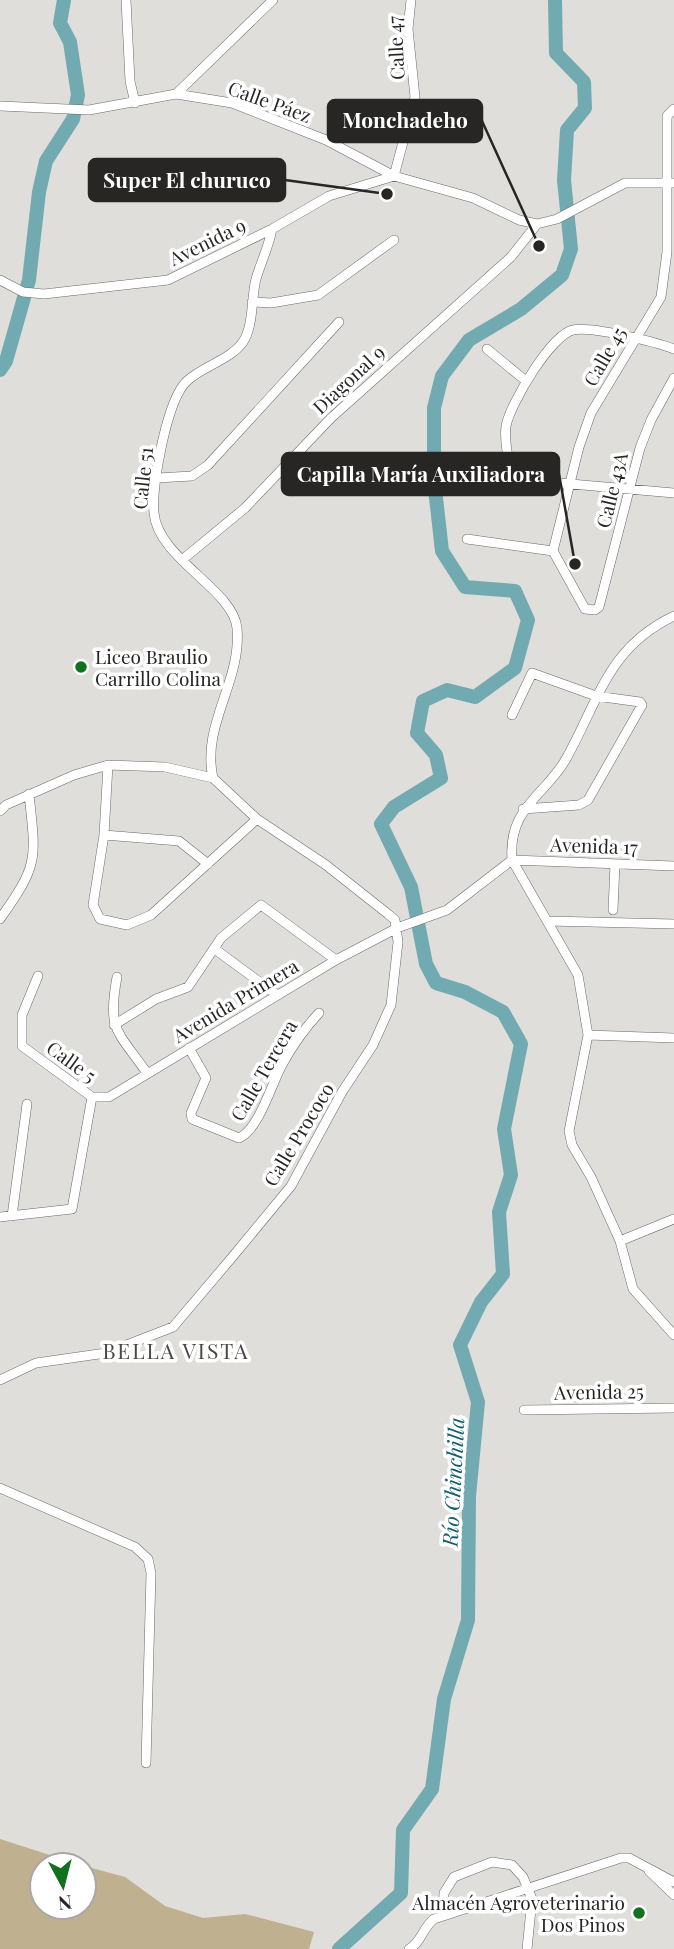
<svg xmlns="http://www.w3.org/2000/svg" width="674" height="1949" viewBox="0 0 674 1949" font-family="'Playfair Display',serif">
  <rect width="100%" height="100%" fill="#dfdedb"/>
  <path fill="#bfb08f" d="M0 1839 81 1865H42V1907H84V1866L125 1877 165 1906 203 1918 245 1914 314 1932 309 1949H0Z"/>
  <g fill="none" stroke-linecap="round" stroke-linejoin="round">
    <path stroke="#72aab2" stroke-width="14" d="M0 370 6 361 29 280 39 192 46 161 73 119 78 95 70 42 60 23 64 0
      M339 1949 401 1893 403 1830 432 1789 444 1699 468 1620 469 1496 478 1402 460 1345 481 1302 503 1274 499 1212 511 1175 504 1129 521 1044 503 1012 465 992 436 983 426 964 411 887 381 824 394 807 441 778 436 755 417 733 423 701 447 690 475 697 515 668 528 620 515 591 465 587 442 551 434 480V408L442 376 469 340 521 309 562 275 571 249 564 180 567 130 585 108 584 82 556 53 555 0"/>
    <g stroke="#6b6a68" stroke-width="10">
      <path id="street" d="M126 0 130 81 135 103
        M176 94 273 0
        M0 106 89 110 176 94 232 103 326 140 394 176
        M674 109 667 116V252L661 297 591 413 579 447 553 551 585 609 595 610 599 607 640 448 651 420 674 378
        M394 176 415 97 408 29 411 0
        M0 280 23 292 44 294 168 280 272 229 329 196 394 176 473 198 519 220 537 224 557 219 625 183H674
        M252 302 271 303 318 295 394 240
        M487 349 526 381
        M457 474 674 493
        M157 478 192 476 208 465 339 322
        M513 479C509 462 504 443 506 426 510 404 551 335 573 330 591 326 656 342 674 349
        M467 539 553 551
        M182 560 245 508 331 418 511 257 537 224
        M674 616C608 647 599 700 566 759 545 796 508 807 512 860L578 975 588 1035 569 1131 572 1145 591 1177 620 1241 633 1289 674 1335
        M512 715 532 673 596 696 640 702 642 705 588 800 579 805 523 809
        M108 765 104 835 93 905 100 919 127 925 151 915 257 819
        M213 778C201 724 242 682 237 628 233 589 158 559 154 513 151 487 167 399 187 381 203 366 230 360 243 342 254 325 251 298 256 279 261 262 269 246 272 229
        M0 811 6 805 74 775 108 765 165 767 213 778 257 819 326 865 388 914 395 920 398 942 391 1005 373 1045 342 1092 291 1186 234 1255 173 1327 106 1353 36 1363 0 1380
        M104 835 179 841 208 864
        M512 860 674 866
        M613 910 615 864
        M0 919C39 864 36 860 29 794
        M548 921 674 924
        M216 950 276 994
        M38 976 22 1015V1046L92 1097H109L336 960 397 928 447 910 512 860
        M117 977C107 1031 117 1030 147 1073
        M114 1025 156 999 188 987 221 938 261 905 336 960
        M588 1035 674 1038
        M189 1048 206 1078 191 1113 192 1119 239 1138C259 1130 272 1082 283 1063 293 1045 305 1028 319 1013
        M12 1216 27 1104
        M0 1217 72 1209 92 1097
        M620 1241 674 1219
        M524 1410 674 1408
        M0 1488 135 1547 148 1559 151 1573 146 1763
        M649 1871 674 1895
        M443 1916 444 1893 454 1877 492 1862 512 1865 523 1877 532 1899 527 1949
        M409 1949C421 1943 423 1927 434 1919L621 1858H629L674 1882"/>
    </g>
    <use href="#street" stroke="#fff" stroke-width="9"/>
  </g>
  <g fill="#10711f" stroke="#fff" stroke-width="2.5">
    <circle cx="81" cy="667" r="7"/>
    <circle cx="639" cy="1913" r="7"/>
  </g>
  <g text-anchor="middle" dominant-baseline="central" stroke-width="7" stroke-linejoin="round" paint-order="stroke">
    <g font-size="19" fill="#272625" stroke="#fff">
      <text transform="translate(395 48) rotate(-93)">Calle 47</text>
      <text transform="translate(270 101) rotate(20)">Calle Páez</text>
      <text transform="translate(207 241) rotate(-26)">Avenida 9</text>
      <text transform="translate(604 356) rotate(-60)">Calle 45</text>
      <text transform="translate(348 379) rotate(-43)">Diagonal 9</text>
      <text transform="translate(142 478) rotate(-84)">Calle 51</text>
      <text transform="translate(611 490) rotate(-76)">Calle 43A</text>
      <text transform="translate(594 845) rotate(2)">Avenida 17</text>
      <text transform="translate(235 1000) rotate(-31)">Avenida Primera</text>
      <text transform="translate(72 1061) rotate(36)">Calle 5</text>
      <text transform="translate(263 1070) rotate(-60)">Calle Tercera</text>
      <text transform="translate(298 1134) rotate(-59)">Calle Prococo</text>
      <text transform="translate(599 1391) rotate(-1)">Avenida 25</text>
    </g>
    <g font-size="19" fill="#272625" stroke="#fff" text-anchor="start">
      <text x="95" y="656">Liceo Braulio<tspan x="95" dy="22">Carrillo Colina</tspan></text>
      <text x="625" y="1902" text-anchor="end">Almacén Agroveterinario<tspan x="625" dy="22">Dos Pinos</tspan></text>
    </g>
    <g font-size="21" letter-spacing="2" fill="#494845" stroke="#fff">
      <text x="176" y="1350">BELLA VISTA</text>
    </g>
    <g font-size="21" font-style="italic" fill="#116069" stroke="#fff">
      <text transform="translate(452 1482) rotate(-87)">Río Chinchilla</text>
    </g>
  </g>
  <path fill="none" stroke="#272625" stroke-width="2.5" d="M539 246L482 121M387 194L285 180M575 564L559 474"/>
  <g fill="#272625" stroke="#fff" stroke-width="2.5">
    <circle cx="539" cy="246" r="7"/>
    <circle cx="387" cy="194" r="7"/>
    <circle cx="575" cy="564" r="7"/>
  </g>
  <g fill="#272625" stroke="#272625" stroke-width="2.5">
    <rect x="328" y="100" width="154" height="42" rx="7"/>
    <rect x="89" y="159" width="196" height="42" rx="7"/>
    <rect x="282" y="453" width="277" height="42" rx="7"/>
  </g>
  <g font-size="21" text-anchor="middle" font-weight="bold" fill="#fff">
    <text x="405" y="128">Monchadeho</text>
    <text x="187" y="188">Super El churuco</text>
    <text x="421" y="482">Capilla María Auxiliadora</text>
  </g>
  <g transform="translate(63 1886) rotate(173)"><circle r="33" fill="#ffffff" stroke="#a9a8a8" stroke-width="2"/>
  <path d="M0-5L12 26L0 18L-12 26Z" fill="#10711f"/>
  <text y="-10" font-size="19" font-weight="bold" text-anchor="middle" fill="#272625">N</text>
  </g>
</svg>
